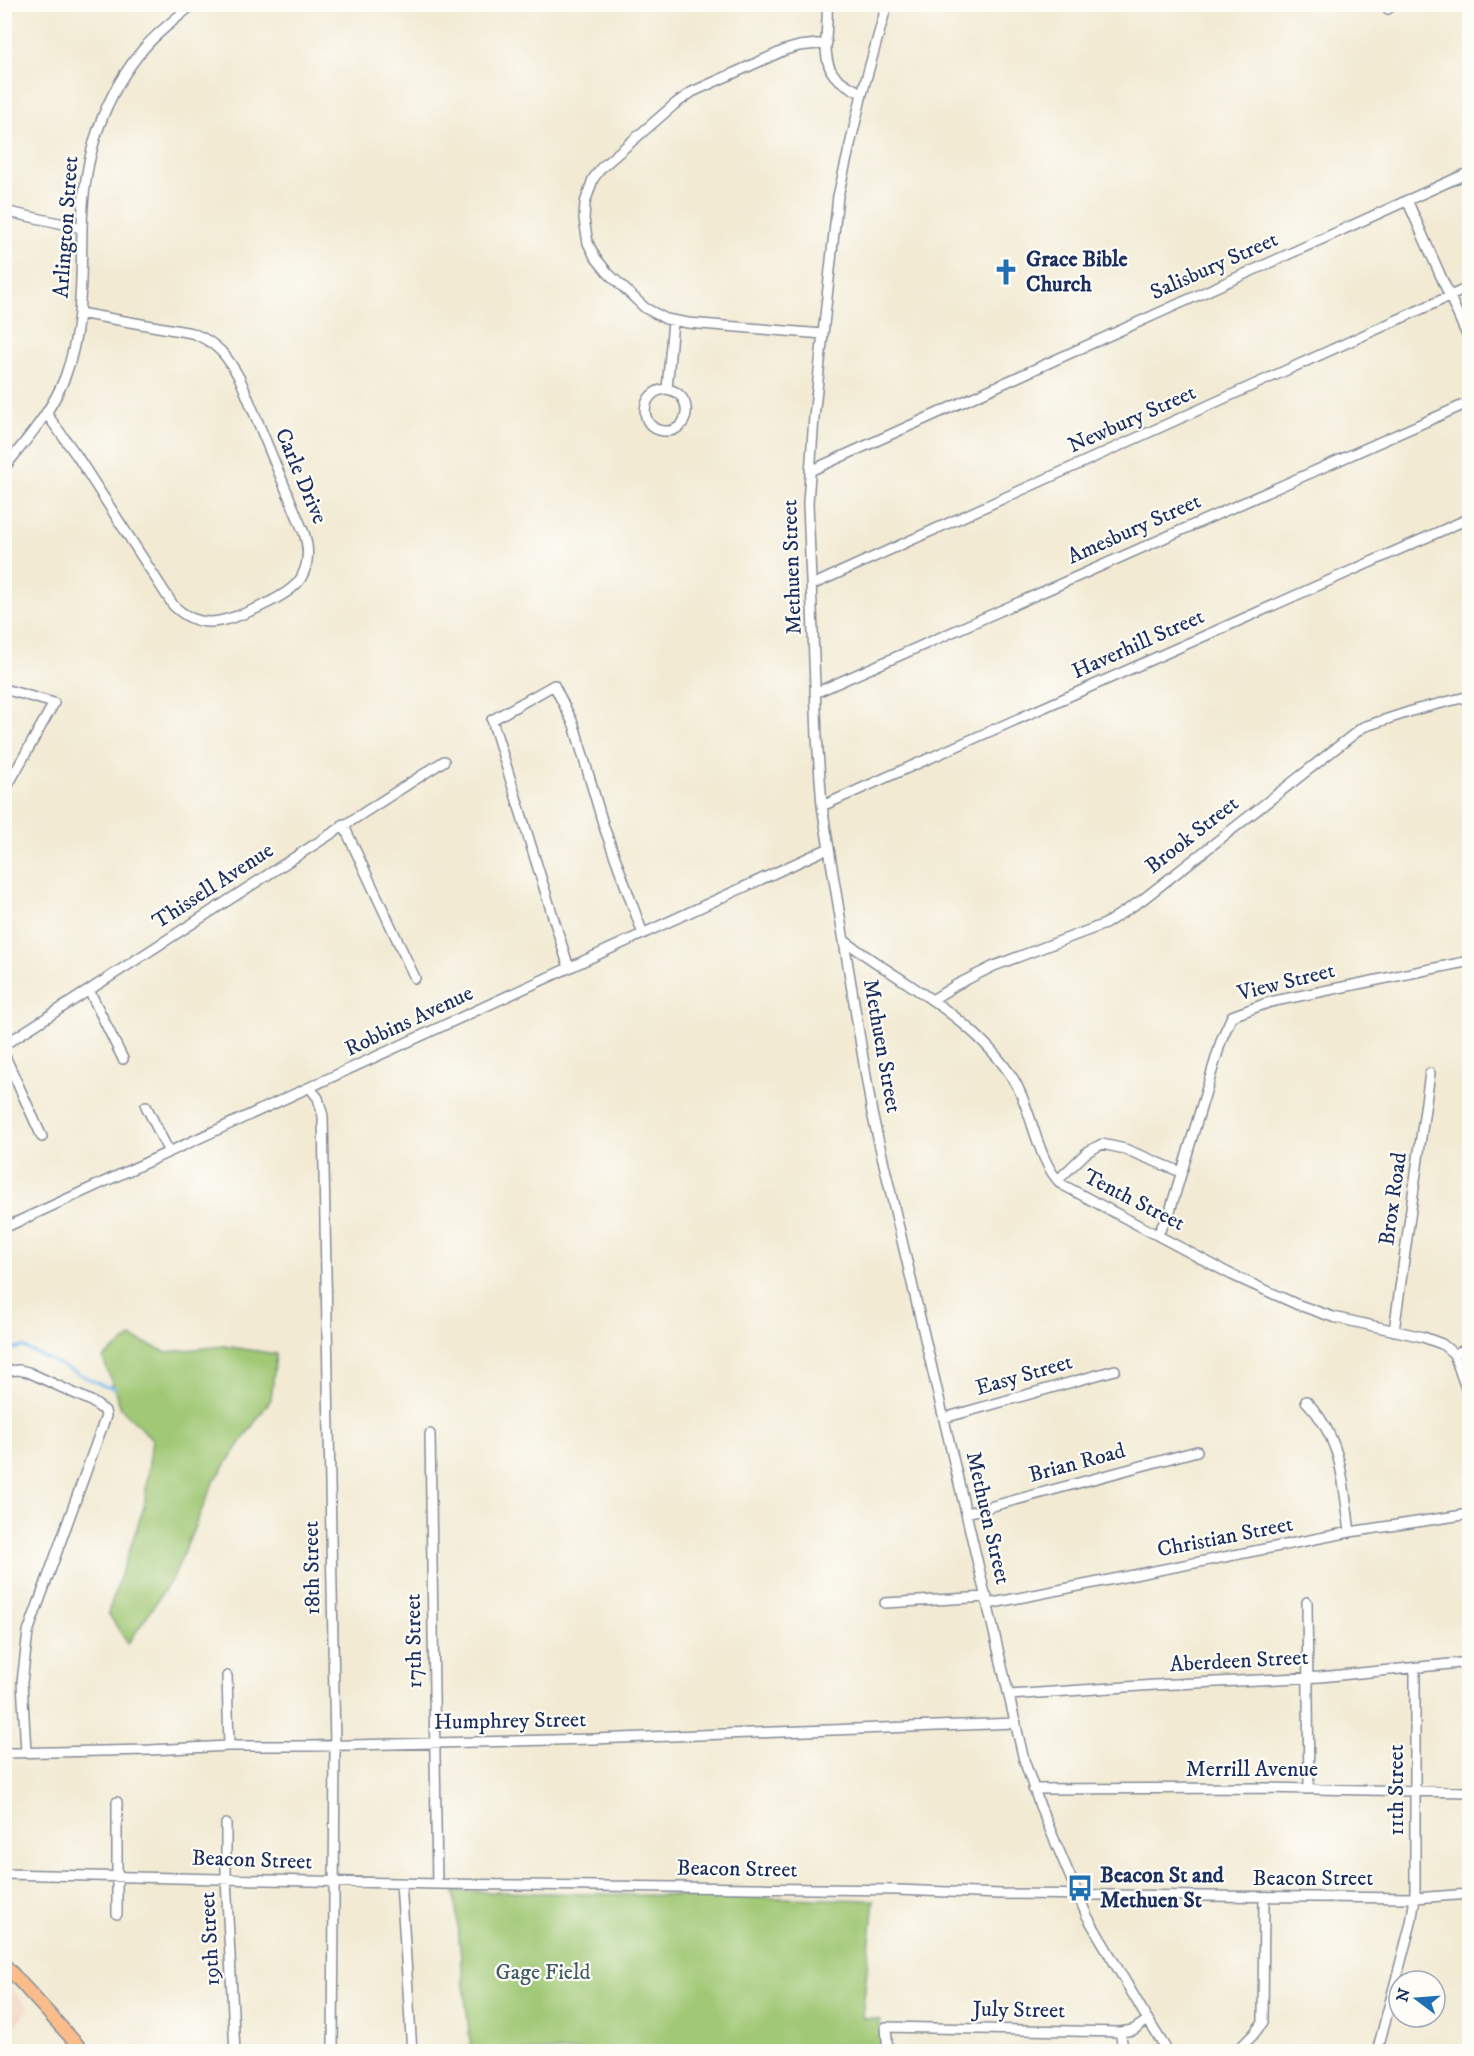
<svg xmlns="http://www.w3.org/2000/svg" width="1474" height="2056" viewBox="0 0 1474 2056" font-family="'IM FELL DW Pica',serif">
  <rect width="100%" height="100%" fill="#fdfcf7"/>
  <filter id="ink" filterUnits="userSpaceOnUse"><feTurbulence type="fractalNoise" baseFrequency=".0167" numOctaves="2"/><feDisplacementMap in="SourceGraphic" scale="12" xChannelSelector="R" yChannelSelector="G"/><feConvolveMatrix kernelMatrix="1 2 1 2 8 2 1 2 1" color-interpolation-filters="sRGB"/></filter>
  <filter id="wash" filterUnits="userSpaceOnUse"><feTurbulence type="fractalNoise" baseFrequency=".008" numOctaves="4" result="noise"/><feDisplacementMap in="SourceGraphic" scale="24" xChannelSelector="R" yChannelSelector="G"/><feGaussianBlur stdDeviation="1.35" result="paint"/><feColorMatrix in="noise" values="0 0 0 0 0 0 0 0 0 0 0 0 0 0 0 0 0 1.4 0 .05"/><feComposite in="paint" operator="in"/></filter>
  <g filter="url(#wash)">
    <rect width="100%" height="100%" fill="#f2ead3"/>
    <path fill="#f4d3c0" d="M5 1982 30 2009 5 2035Z"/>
    <path fill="#a0c874" stroke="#5e7c69" stroke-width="1.5" d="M131 1337 166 1352 224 1346 276 1354 271 1399 213 1483 174 1576 128 1644 108 1613 144 1507 152 1439 121 1408 103 1358Z
      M454 1891 874 1900 862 2018 880 2020 882 2051H471Z"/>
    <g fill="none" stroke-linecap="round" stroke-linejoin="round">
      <path stroke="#7abaee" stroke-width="3" d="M4 1351 23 1347 104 1386 115 1388"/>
    </g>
  </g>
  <g filter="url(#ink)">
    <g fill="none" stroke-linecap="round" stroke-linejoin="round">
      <g stroke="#868c98" stroke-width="12">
        <path id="minor" d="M827 4C829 25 820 58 834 75 841 83 853 88 862 94
          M887 4 862 94 838 196 814 417 808 503 817 737 822 806 872 1113 1024 1760 1040 1806 1087 1916 1148 2020 1168 2052
          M1388 9 1394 4
          M1407 200 1470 342
          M4 211 82 228
          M823 334 688 323 666 319 645 308 608 273 595 257 588 243 584 219 585 203 593 179 601 168 675 104 692 92 785 50 799 46 827 43
          M667 389C695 394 691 433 664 431 638 429 639 390 667 389L673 321
          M46 413 77 456 173 605C183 615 195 622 210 622 231 622 290 597 301 578 309 564 309 548 304 533L240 379C227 356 218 343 192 333L79 313
          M4 468C27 439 52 411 65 377 83 329 81 278 82 228 83 161 101 98 145 47 159 31 177 18 193 4
          M810 471 1470 172
          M812 585 1470 287
          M4 689 54 703 4 792
          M815 693 1470 402
          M822 806 1470 518
          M343 824 415 978
          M845 941C903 984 974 1017 1014 1080 1033 1112 1036 1158 1061 1184L1232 1275 1296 1304 1333 1317 1423 1337 1442 1344 1454 1354 1470 1400
          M569 968 492 720 554 685 574 725 604 827 643 934
          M89 990 123 1059
          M932 1000 956 985 994 966 1105 924 1142 900 1363 727 1418 709 1470 696
          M4 1045 444 761
          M4 1054 42 1137
          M310 1088 318 1098 323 1116 335 1746 333 2052
          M146 1106 169 1152
          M1058 1180 1087 1152 1102 1144 1125 1149 1181 1172
          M4 1228 829 848
          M1158 1234 1170 1211 1222 1038 1232 1016 1270 1002 1470 961
          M1394 1331 1430 1073
          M1454 1354 1470 1348
          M4 1371 19 1370 28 1372 91 1401 105 1411 106 1416 28 1632 22 1682 26 1752
          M1306 1401C1343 1439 1343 1483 1350 1532
          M944 1418 1115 1370
          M430 1434 437 1884
          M967 1513 1197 1451
          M1307 1602 1309 1789
          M885 1603 987 1597
          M988 1604 1350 1532 1470 1514
          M227 1676 229 1746
          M1009 1695 1155 1685 1320 1677 1470 1662
          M4 1753 150 1750 229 1746H310L593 1739 1016 1723
          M1033 1789 1262 1788 1470 1792
          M117 1802V1914
          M226 1824V1879L235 2052
          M4 1874 437 1884 897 1890 1001 1894 1415 1898 1470 1894
          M401 1883 412 2052
          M1120 2032 1124 2052
          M888 2052 886 2027 1120 2032 1133 2030 1148 2020
          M1236 2052 1253 2035 1263 2022 1264 1897
          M1377 2052 1411 1923 1415 1898V1669"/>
      </g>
      <g stroke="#868c98" stroke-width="15">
        <path id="major" d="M4 1964 84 2052"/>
      </g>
      <use href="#minor" stroke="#fff" stroke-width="9"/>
      <use href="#major" stroke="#f9bc8a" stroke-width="12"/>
    </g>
  </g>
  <defs>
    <g id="church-bare" transform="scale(2.07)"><path d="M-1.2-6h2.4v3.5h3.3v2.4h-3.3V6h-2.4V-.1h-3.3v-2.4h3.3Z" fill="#1f6fb2" stroke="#fdfcf7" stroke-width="2.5" paint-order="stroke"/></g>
    <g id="bus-bare" transform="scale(2.07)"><path d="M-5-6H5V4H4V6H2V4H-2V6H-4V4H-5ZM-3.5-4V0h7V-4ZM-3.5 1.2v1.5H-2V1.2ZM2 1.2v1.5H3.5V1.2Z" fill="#1f6fb2" stroke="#fdfcf7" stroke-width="2.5" paint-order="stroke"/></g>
  </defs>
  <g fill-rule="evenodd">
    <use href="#church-bare" x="1006" y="272"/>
    <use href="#bus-bare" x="1080" y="1888"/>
  </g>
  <g text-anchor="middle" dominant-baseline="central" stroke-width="4.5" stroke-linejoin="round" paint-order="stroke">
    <g font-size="22" fill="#1b2f5e" stroke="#fdfcf7">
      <text transform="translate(66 227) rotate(-86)">Arlington Street</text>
      <text transform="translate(1214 266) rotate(-24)">Salisbury Street</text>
      <text transform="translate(1132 419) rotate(-24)">Newbury Street</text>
      <text transform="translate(301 476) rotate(67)">Carle Drive</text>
      <text transform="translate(1134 529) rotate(-24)">Amesbury Street</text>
      <text transform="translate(792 567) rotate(-92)">Methuen Street</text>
      <text transform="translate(1138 644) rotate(-24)">Haverhill Street</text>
      <text transform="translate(1192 835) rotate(-38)">Brook Street</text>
      <text transform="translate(213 886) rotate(-33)">Thissell Avenue</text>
      <text transform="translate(1286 982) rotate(-14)">View Street</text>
      <text transform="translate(409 1021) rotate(-25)">Robbins Avenue</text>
      <text transform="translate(882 1046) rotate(80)">Methuen Street</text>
      <text transform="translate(1393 1199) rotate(-82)">Brox Road</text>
      <text transform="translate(1134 1200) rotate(27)">Tenth Street</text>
      <text transform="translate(1024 1375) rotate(-16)">Easy Street</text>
      <text transform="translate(1077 1463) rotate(-15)">Brian Road</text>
      <text transform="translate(988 1518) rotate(77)">Methuen Street</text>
      <text transform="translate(1225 1537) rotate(-11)">Christian Street</text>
      <text transform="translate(312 1568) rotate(-91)">18th Street</text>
      <text transform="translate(414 1641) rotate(-91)">17th Street</text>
      <text transform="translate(1239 1661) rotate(-3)">Aberdeen Street</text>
      <text transform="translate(510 1721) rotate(-1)">Humphrey Street</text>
      <text x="1252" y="1769">Merrill Avenue</text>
      <text transform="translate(1396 1790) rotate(-90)">11th Street</text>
      <text transform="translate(252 1860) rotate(2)">Beacon Street</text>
      <text transform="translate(737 1869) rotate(1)">Beacon Street</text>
      <text x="1313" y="1878">Beacon Street</text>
      <text transform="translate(210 1939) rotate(-93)">19th Street</text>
      <text transform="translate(1019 2010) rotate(1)">July Street</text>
    </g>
    <g font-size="22" font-weight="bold" fill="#1b2f5e" stroke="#fdfcf7" text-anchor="start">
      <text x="1026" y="259">Grace Bible<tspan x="1026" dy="25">Church</tspan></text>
      <text x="1100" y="1875">Beacon St and<tspan x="1100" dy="25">Methuen St</tspan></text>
    </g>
    <g font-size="22" fill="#435d65" stroke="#fdfcf7">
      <text x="543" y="1972">Gage Field</text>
    </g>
  </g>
  <rect width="1474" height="2056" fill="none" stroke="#fdfcf7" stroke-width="24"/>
  <g transform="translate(1417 1999) rotate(286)"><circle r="28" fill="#fdfcf7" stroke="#a3aaba" stroke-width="1.5"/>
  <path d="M0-4.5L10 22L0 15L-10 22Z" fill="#1f6fb2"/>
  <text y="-9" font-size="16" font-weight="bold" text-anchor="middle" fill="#1b2f5e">N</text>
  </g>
</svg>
